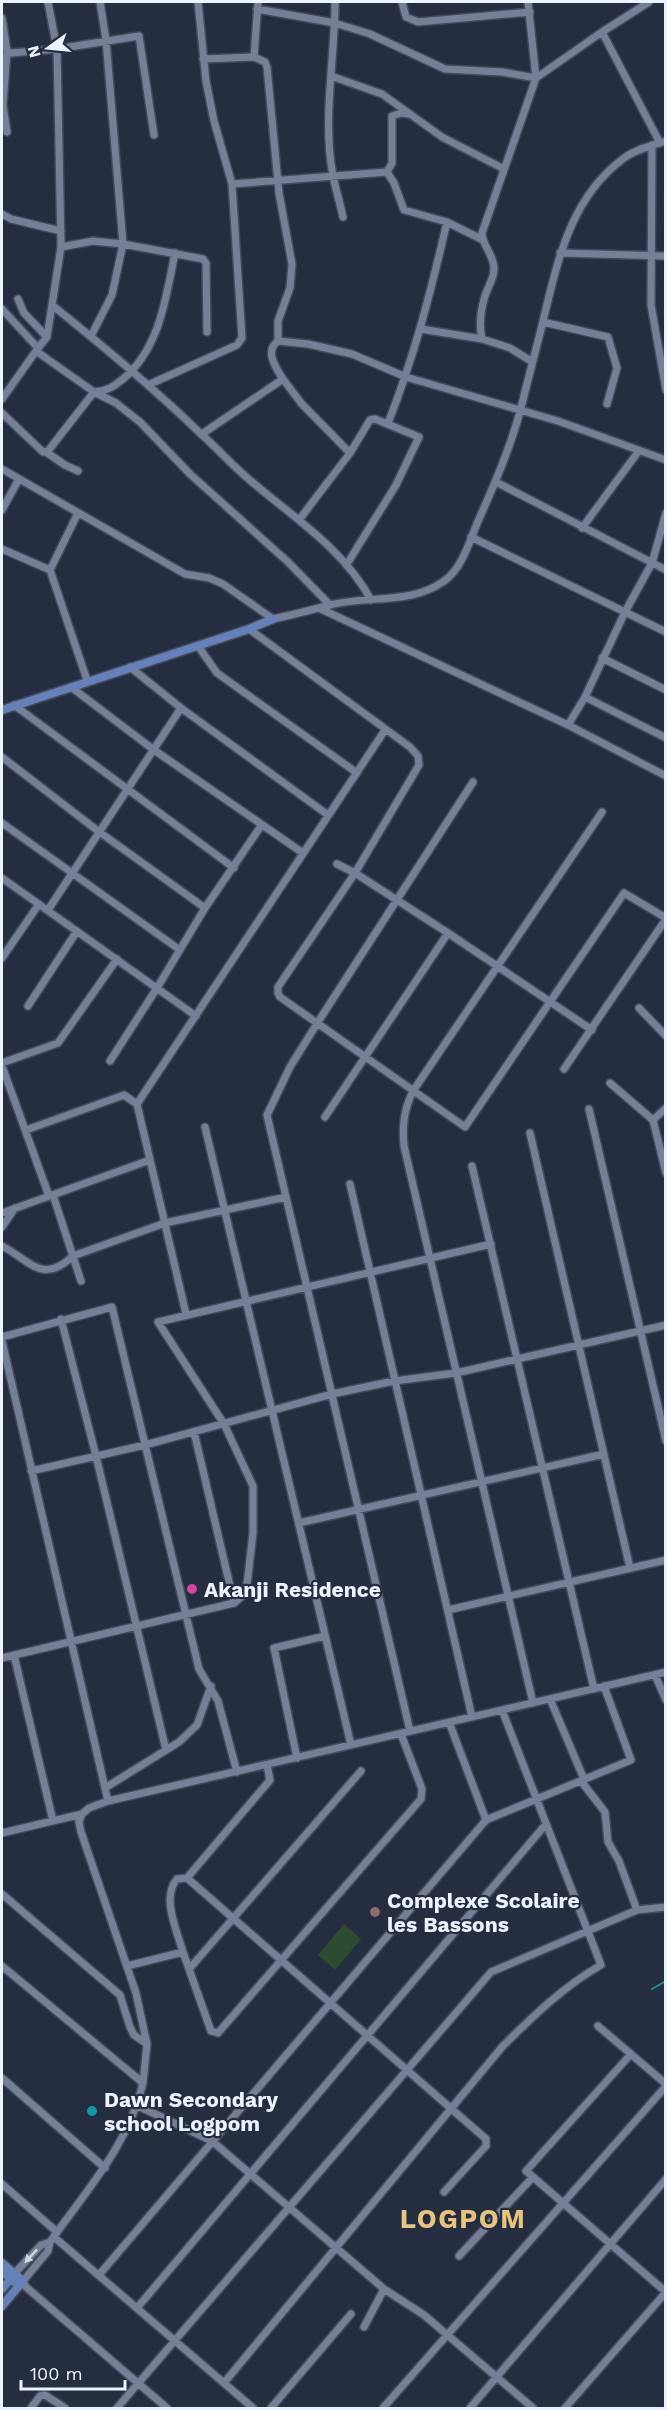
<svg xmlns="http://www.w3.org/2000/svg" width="667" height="2410" viewBox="0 0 667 2410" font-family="'Work Sans',sans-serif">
  <rect width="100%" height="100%" fill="#252d40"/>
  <path fill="#2c4b33" d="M344 1924 361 1939 335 1970 318 1955Z"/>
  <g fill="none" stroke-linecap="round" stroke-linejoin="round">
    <path stroke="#1e8d95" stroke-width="2" d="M652 1989 666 1981"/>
    <g stroke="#434a5a" stroke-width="10">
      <path id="minor" d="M335 2C335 59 322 119 333 176 336 190 340 203 343 217
        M402 2 406 17 418 22 530 12
        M528 2 536 78 482 233C482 246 494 254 494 269 494 278 488 287 485 296 481 309 479 326 482 339L510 348 531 361
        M649 2 602 32 660 143
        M257 9 335 23 370 34 445 69 502 72 536 78 602 32
        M2 18 7 51 11 53 57 49 139 36 154 135
        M254 57 258 2
        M203 59 254 57 265 62 267 67 279 193 292 264 290 288 278 321V341
        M331 76 382 94 442 137 504 169
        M7 132 3 105 7 51
        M652 145 651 305 666 390
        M387 172 394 183 404 210 447 222 483 240
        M387 172 392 163V116L401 113 409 114
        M232 184 387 172
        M2 214 11 219 61 231
        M61 247 93 241 123 244 203 259 206 263 207 332
        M560 253 666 256
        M18 299 24 313 47 337
        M52 305C103 346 154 388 201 434 216 447 229 462 244 475 288 514 343 547 371 600
        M2 309 38 348 36 351 94 392 116 403 140 422 190 474 288 562 330 605
        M543 322 608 337 617 368 607 404
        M421 329 482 339
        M91 336 112 295 123 244 106 40 100 2
        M38 348 47 337 61 247 57 49 48 2
        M283 379C276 368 264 351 278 341L308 344 352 354 406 377 558 421 666 460
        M148 385 237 345 242 338 232 184 214 121 206 81 198 2
        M2 399 36 351
        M2 413 43 452 48 451 94 392C107 391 113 387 123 379 160 348 166 297 175 253
        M388 423C414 358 431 291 447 222
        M202 434 283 379 301 403 350 453
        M46 452 65 465 78 471
        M2 469 185 574 209 578 223 584 273 619C292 615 311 610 330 605 368 595 411 605 444 581 463 568 470 539 479 519 495 483 511 446 521 408 528 379 536 350 543 321 558 260 570 198 624 158 636 149 651 146 666 141
        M496 482 666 570
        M2 510 19 479
        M78 513 50 570 87 680
        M299 520 350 453 370 420 375 419 419 437 396 485 347 564
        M582 528 638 452
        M471 537 666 632
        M2 549 50 570
        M321 609 568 725 585 697 625 612 652 563 666 513
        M249 629 410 747 418 756 419 765 355 873 278 987V993L280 997 465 1127 624 893 666 918
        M198 646 217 673 357 773
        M602 658 666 690
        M130 667 181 708 328 815
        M71 687 154 750 303 853
        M585 697 666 738
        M14 705 234 868
        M568 725 666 776
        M2 757 98 831 205 908
        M2 823 180 950
        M337 864 355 873 448 933 592 1030
        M2 878 196 1016
        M48 910 181 708
        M2 958 39 904
        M28 1006 77 931
        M639 1008 666 1036
        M110 1061 157 988 205 908 261 826
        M2 1063 58 1043 117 959
        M2 1066 49 1196
        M564 1069 666 919
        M610 1083 653 1120 666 1173
        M137 1104 385 730
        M589 1109 666 1441
        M325 1117 448 933
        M653 1120 666 1108
        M205 1127 351 1745
        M26 1130 124 1095 137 1104 186 1314
        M530 1133 630 1568
        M472 1166 594 1689
        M350 1184 472 1717
        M53 1195 81 1281
        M2 1213 150 1160
        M2 1227 15 1208
        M2 1246C31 1261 42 1285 73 1256L165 1223 286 1197
        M61 1319 96 1456 166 1750
        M2 1337 112 1307 199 1669 218 1701 237 1772
        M2 1341 108 1801
        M194 1432 234 1603
        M31 1471 145 1445 332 1394 394 1381 456 1373 666 1325
        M299 1523 604 1454
        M448 1610 666 1560
        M14 1655 53 1821
        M2 1658 234 1603 246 1593 253 1533V1486L224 1424 158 1322 491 1244
        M655 1675 666 1700
        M550 1699 584 1779
        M533 1703 404 1146C402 1125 404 1110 413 1091L602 812
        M449 1722 486 1820
        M410 1731 267 1115 290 1067 318 1022 473 782
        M297 1758 274 1648 325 1636
        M581 1781 605 1812 608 1842 619 1861 637 1910
        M105 1788 179 1742 197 1725 211 1686
        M82 1814 79 1822 81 1832 136 1993 147 2044 143 2083
        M2 1833 82 1814 89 1808 108 1801 666 1672
        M187 1878 486 2139V2146L444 2192
        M2 1894 120 1995 130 2027 134 2035 147 2044
        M183 1952C177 1931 161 1897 177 1879L187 1878 270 1780 267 1765
        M2 1966 143 2083C129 2144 86 2191 50 2242L48 2251 23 2281 26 2287 167 2408
        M127 1966 183 1952 211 2031 218 2033 421 1799 422 1789 401 1734
        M190 1968 361 1771
        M598 2026 666 2084
        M631 2054 526 2171 666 2292
        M2 2078 105 2168
        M138 2106 212 2141 384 2289 424 2315 533 2408
        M2 2184 57 2232
        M54 2237 253 2408
        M459 2256 533 2177
        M14 2274 41 2245 50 2242
        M99 2275 486 1820 631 1760 604 1686
        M137 2308 546 1824
        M364 2327 384 2289
        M224 2383 502 2047C532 2017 564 1986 601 1965L502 1710
        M31 2408 40 2396 45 2395 65 2408
        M117 2408 491 1972 637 1910 666 1907
        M271 2408 351 2314
        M383 2408 666 2086
        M470 2408 666 2179
        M565 2408 666 2292"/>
    </g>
    <g stroke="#434a5a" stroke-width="11">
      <path id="major" d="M2 710 249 629 273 619
        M2 2263 23 2281 2 2306
        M2 2271 19 2286
        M2 2289 12 2277"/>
    </g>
    <use href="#minor" stroke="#757f95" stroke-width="7"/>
    <use href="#major" stroke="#6680ba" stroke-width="8"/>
  </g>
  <defs><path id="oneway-solid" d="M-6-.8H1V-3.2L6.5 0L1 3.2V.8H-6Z" transform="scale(1.5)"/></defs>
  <use fill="#ced5e4" href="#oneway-solid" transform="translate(31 2256) rotate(133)"/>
  <circle fill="#d1479c" stroke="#252d40" stroke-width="2" cx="192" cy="1589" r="6"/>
  <circle fill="#8d6e63" stroke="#252d40" stroke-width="2" cx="375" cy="1912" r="6"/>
  <circle fill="#0f9aa8" stroke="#252d40" stroke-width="2" cx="92" cy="2111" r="6"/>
  <g text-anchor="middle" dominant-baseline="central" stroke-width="4.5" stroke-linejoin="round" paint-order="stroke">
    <g font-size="21" font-weight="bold" fill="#ecf2fe" stroke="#252d40" text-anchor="start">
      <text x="204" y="1589">Akanji Residence</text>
      <text x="387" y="1900">Complexe Scolaire<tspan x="387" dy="24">les Bassons</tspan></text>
      <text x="104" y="2099">Dawn Secondary<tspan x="104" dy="24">school Logpom</tspan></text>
    </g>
    <g font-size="27" font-weight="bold" letter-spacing="1.5" fill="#e8c57c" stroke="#252d40">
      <text x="463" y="2219">LOGPOM</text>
    </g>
  </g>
  <rect width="667" height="2410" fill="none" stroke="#ecf2fe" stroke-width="6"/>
  <g transform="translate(48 48) rotate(255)" stroke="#252d40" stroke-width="4.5" paint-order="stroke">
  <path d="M0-4.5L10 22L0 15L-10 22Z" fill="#ecf2fe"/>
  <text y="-9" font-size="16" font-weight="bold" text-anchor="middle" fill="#ecf2fe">N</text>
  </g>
  <path d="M21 2380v9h104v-9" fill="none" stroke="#ecf2fe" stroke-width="3"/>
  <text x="30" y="2380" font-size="18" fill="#ecf2fe" stroke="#252d40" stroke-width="4.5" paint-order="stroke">100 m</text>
</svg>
